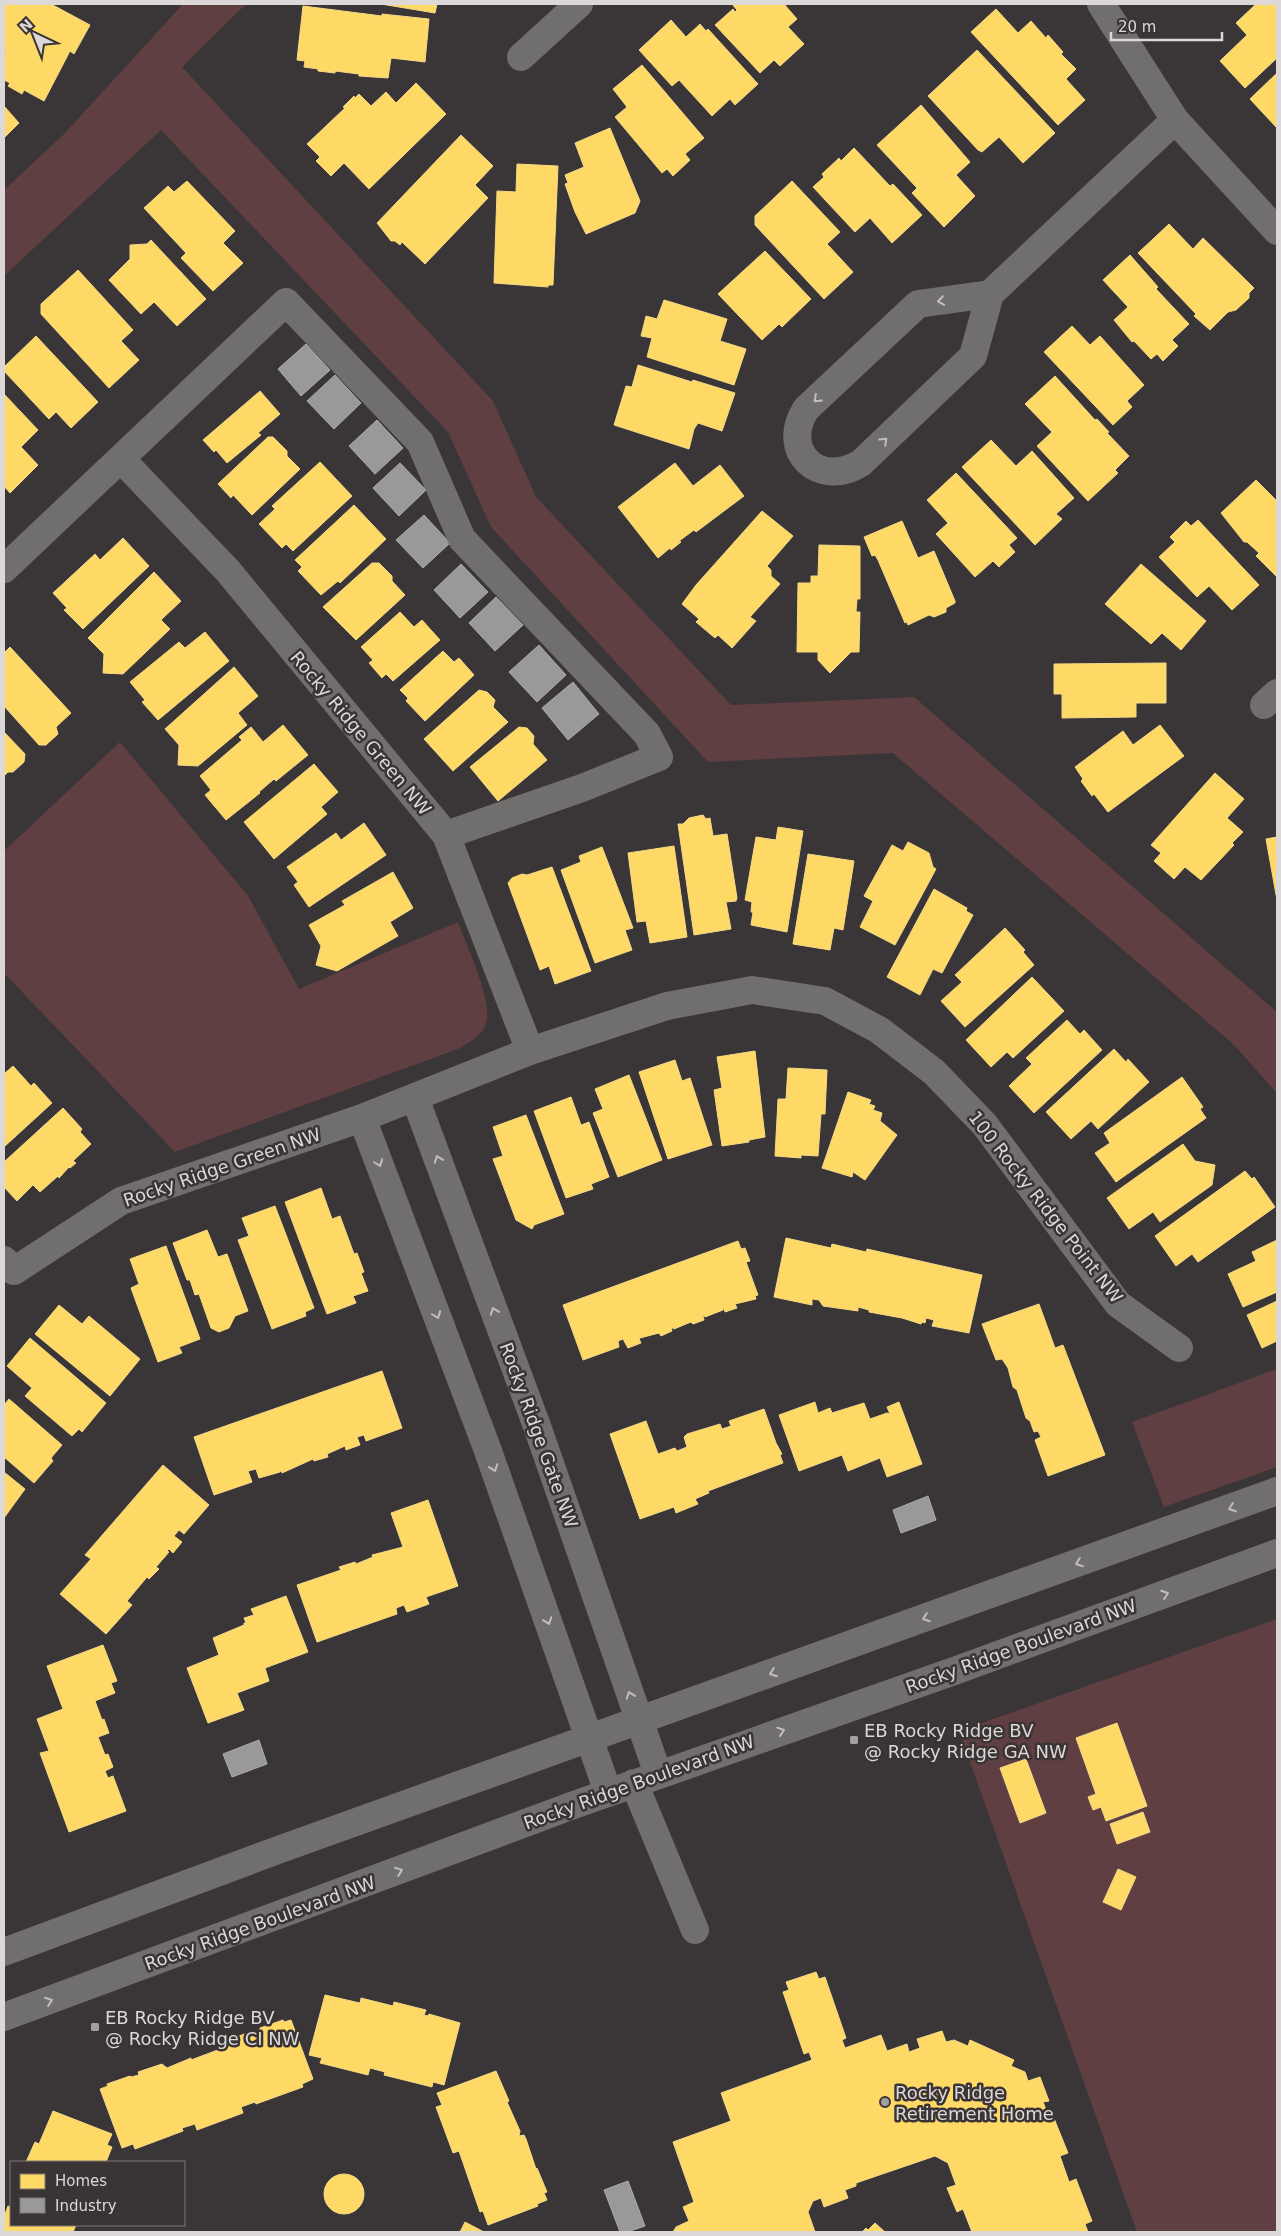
<svg xmlns="http://www.w3.org/2000/svg" width="1281" height="2236" viewBox="0 0 1281 2236" font-family="'DejaVu Sans',sans-serif">
  <rect width="100%" height="100%" fill="#3a3536"/>
  <path fill="#603f42" d="M183 4H246L182 67 493 401 536 497 731 705 914 697 1277 1012V1093L1234 1045 893 753 708 762 491 527 448 432 161 130 4 276V190L64 134Z
    M120 742 248 896 299 989 458 922C466 944 491 997 487 1019 485 1034 470 1042 458 1049L175 1152 4 973V851Z
    M1277 1369V1467L1164 1507 1132 1422Z
    M1277 1619V2232H1137L959 1731Z"/>
  <path fill="#ffd966" stroke="#f5d988" d="M4 4H51L90 25 74 54 70 51 44 101 24 90 22 94 8 86 10 83 4 80V58L6 53 4 51Z
    M381 4H437L435 13Z
    M732 4H784L797 19 788 27 804 44 780 66 774 60 760 73 715 25 733 9 735 12 737 10Z
    M1256 4H1277V58L1245 88 1220 61 1247 35 1236 23Z
    M303 6 382 16V14L429 19 425 62 391 58 388 78 359 76V74L335 71V73L318 71V69L304 67 305 61 297 60Z
    M996 9 1018 33 1031 21 1046 38 1048 35 1063 52 1061 54 1076 69 1066 79 1085 100 1058 125 971 32Z
    M671 20 686 37 700 24 706 31 708 29 758 84 735 105 730 99 712 116 679 80 672 86 639 50Z
    M977 50 1055 133 1023 163 999 137 982 152 978 150 928 96Z
    M642 65 704 138 685 154 690 160 673 176 667 169 662 173 615 117 627 107 613 89Z
    M1277 73V125L1276 127 1250 99Z
    M416 83 446 114 369 189 344 163 331 176 316 161 320 157 307 144 345 108 343 107 354 96 355 98 359 94 371 106 386 92 396 103Z
    M921 105 970 162 956 175 975 196 944 227 912 193 917 188 877 145Z
    M4 106 19 123 4 138Z
    M610 128 640 201 635 213 586 234 575 212 565 184 568 183 565 175 584 167 575 143Z
    M461 135 493 166 475 185 488 198 425 264 402 242 400 245 395 241H391L377 223Z
    M854 148 890 186 893 184 922 215 892 243 870 218 855 232 813 187 824 177 822 174 839 158 841 161Z
    M517 164 558 166 553 285H548V287L494 283 497 191 516 192Z
    M187 181 235 231 223 243 243 263 213 291 181 258 186 253 144 208 168 186 174 192Z
    M792 181 840 232 827 244 853 272 824 299 755 225V216Z
    M1169 224 1193 249 1203 238 1254 288 1249 293V298L1236 310 1228 312 1210 330 1194 316 1196 314 1138 253Z
    M151 240 206 299 177 326 154 302 141 314 109 280 130 259V245L147 244Z
    M765 251 811 299 782 327 779 324 762 340 718 294Z
    M1130 255 1158 287 1156 289 1189 324 1172 340 1178 346 1163 361 1157 354 1151 359 1134 341 1132 342 1114 320 1128 307 1103 280Z
    M78 270 133 330 121 341 139 360 109 388 41 314V304Z
    M664 300 727 319 720 341 746 349 734 385 647 357 652 338 641 336 646 316 657 319Z
    M1072 326 1090 345 1100 336 1144 385 1127 401 1132 407 1113 425 1044 352Z
    M36 336 98 402 71 428 56 412 49 419 4 371V367Z
    M638 365 692 382 693 380 735 393 722 431 698 423 694 429 689 449 614 425 626 386 632 387Z
    M1055 376 1095 420 1097 419 1109 432 1107 433 1129 456 1115 470 1118 473 1088 501 1037 446 1052 432 1025 404Z
    M260 391 280 414 258 433 261 435 227 463 216 450 214 452 203 440Z
    M4 394 38 430 21 447 38 465 10 493 4 486Z
    M268 437H273L287 451V456L300 469 252 515 233 495 231 498 218 484Z
    M991 440 1016 466 1032 451 1074 498 1056 514 1062 519 1035 545 962 467Z
    M320 462 352 496 293 551 286 544 282 548 259 524 275 509 272 506Z
    M675 463 693 486 720 465 744 496 696 532 694 530 679 541 681 542 671 550 670 548 658 558 618 507Z
    M956 473 1017 538 1009 545 1015 552 999 567 993 561 975 577 936 534 948 523 927 500Z
    M1256 480 1277 501V577L1256 556 1259 553 1247 542H1244L1221 513Z
    M354 505 386 539 340 583 338 581 321 595 298 571 302 567 295 560Z
    M762 511 793 536 767 566 771 570V576L780 584 750 617 756 621 732 648 718 635 715 638 696 622 699 619 682 604 696 585Z
    M1198 520 1259 585 1232 610 1209 586 1197 597 1159 557 1175 542 1170 537 1186 521 1191 526Z
    M902 521 918 558 934 551 955 601V603L946 608V612L934 617 929 615 908 625 907 622 905 623 878 560 875 555 872 556 864 537Z
    M123 538 149 566 83 629 64 610 67 608 53 593 95 554 100 560Z
    M819 545 860 546V599H857L856 612H860L859 652H851L830 673 818 660V652H797L798 583H811V576H818Z
    M372 563H379L392 576V581L405 595 356 640 323 607Z
    M1141 564 1206 621 1181 650 1162 633 1151 644 1105 604Z
    M154 572 181 601 161 620 170 629 123 674 103 673 104 654 88 638Z
    M400 612 414 627 422 620 440 640 393 681 386 674 382 678 369 663 373 660 361 647Z
    M205 632 229 661 158 720 142 702 145 700 130 682 179 642 185 648Z
    M10 647 71 713 56 727 58 734 46 745H39L4 706V653Z
    M443 651 454 662 459 658 474 675 425 721 406 701 408 698 400 690Z
    M1166 663V703H1136V717L1062 718V694H1054V664Z
    M234 667 258 696 238 713 247 725 198 766 178 765 179 745 165 729Z
    M479 690 487 692 495 700 493 707 508 722 453 771 424 739Z
    M283 725 308 755 276 781 274 779 259 792 260 793 226 820 205 795 211 790 200 776 242 740 239 737 251 727 263 742Z
    M1160 725 1184 756 1108 812 1094 794 1092 796 1081 781 1083 779 1075 767 1123 731 1133 745Z
    M519 727 527 728 534 736 533 744 547 760 498 801 470 767Z
    M4 732 25 754 24 762 13 772H8L4 776Z
    M314 764 338 792 321 807 327 814 274 859 244 822Z
    M1215 773 1244 799 1227 818 1243 832 1232 843 1234 845 1201 880 1185 867 1174 879 1154 861 1161 853 1151 845Z
    M703 815 706 819 710 818 713 836 727 834 737 898 736 901 726 902 731 929 694 935 678 824H683L689 818Z
    M364 823 386 855 309 907 294 885 298 882 287 867 336 833 341 840Z
    M778 827 803 831 787 932 751 925 753 912H751L752 902 745 900 756 837 776 840Z
    M1277 837V900L1266 839Z
    M908 842 929 853 933 867 936 869 895 945 860 927 873 901 864 896 892 845 903 851Z
    M674 846 687 937 650 943 646 921 637 922 628 853Z
    M602 847 633 928 625 930 632 950 595 963 561 870 581 862 579 856Z
    M808 854 854 861 843 930 834 928 830 950 793 944Z
    M552 867 591 971 555 984 549 966 540 970 508 883 512 878 522 874 527 875Z
    M393 872 413 908 390 922 398 936 337 971 316 965 321 946 309 925 345 905 342 901Z
    M934 889 967 908 966 911 973 915 942 973 933 969 920 995 887 977Z
    M1005 928 1025 950 1023 952 1034 965 965 1027 941 1001 962 982 955 975Z
    M1032 977 1064 1011 1013 1058 1007 1052 991 1067 966 1040Z
    M1067 1020 1080 1034 1084 1030 1102 1050 1034 1113 1009 1086 1032 1064 1026 1058Z
    M1114 1049 1126 1062 1128 1059 1149 1082 1098 1129 1091 1121 1071 1139 1046 1112Z
    M755 1051 765 1137 749 1140V1142L722 1146 714 1090 722 1088 717 1057Z
    M675 1060 682 1081 690 1078 712 1145 668 1159 639 1072Z
    M13 1066 31 1086 34 1083 52 1103 4 1147V1074Z
    M788 1068 827 1070 825 1114H821L818 1156 801 1155V1158L775 1156 778 1099H786Z
    M629 1075 662 1160 618 1177 593 1113 603 1109 595 1089Z
    M1182 1077 1203 1107 1200 1109 1206 1118 1116 1182 1095 1153 1110 1143 1104 1133Z
    M848 1092 871 1100 869 1104 875 1106 873 1110 882 1113 880 1121 897 1135 865 1180 853 1172 852 1177 822 1168Z
    M571 1097 581 1125 589 1122 609 1177 591 1184 593 1189 566 1198 534 1111Z
    M63 1108 82 1129 80 1132 91 1144 73 1161 76 1163 70 1168 69 1167 59 1178 58 1176 40 1192 33 1185 17 1201 4 1187V1162Z
    M526 1115 564 1214 534 1225 532 1229 516 1220 493 1159 503 1156 493 1127Z
    M1183 1144 1195 1161 1215 1165 1212 1185 1160 1222 1153 1212 1129 1229 1107 1198Z
    M1245 1171 1252 1179 1254 1177 1275 1207 1198 1262 1192 1254 1176 1266 1155 1236Z
    M321 1188 332 1219 340 1216 354 1254 357 1253 364 1272 361 1273 368 1291 353 1296 356 1303 327 1314 285 1202Z
    M275 1206 314 1308 305 1312 306 1316 272 1329 238 1240 249 1236 242 1218Z
    M207 1230 218 1257 227 1254 248 1311 235 1316 229 1328 219 1332 211 1328 199 1294 195 1295 190 1280H187L173 1243Z
    M786 1238 831 1248 832 1244 866 1252 867 1249 982 1275 969 1333 932 1326 934 1320 926 1318 925 1323 922 1322 921 1324 902 1318 869 1312V1310L858 1307V1311L823 1306 819 1300 812 1299V1305L774 1297Z
    M1277 1240V1292L1243 1307 1228 1274 1256 1261 1252 1252Z
    M738 1241 741 1249 745 1248 750 1261 746 1262 758 1295 755 1296 756 1299 735 1304 737 1308 725 1312 724 1308 723 1310 705 1317 704 1315 703 1316 704 1320 693 1324 691 1322 674 1329 671 1327 672 1331 661 1336 659 1333 640 1338 639 1339 641 1343 628 1348 623 1339 618 1341 619 1347 583 1360 563 1305Z
    M166 1246 200 1339 179 1347 182 1353 158 1362 131 1288 139 1284 130 1259Z
    M1277 1301V1341L1262 1348 1247 1315Z
    M1039 1304 1055 1348 1063 1345 1105 1455 1048 1476 1035 1440 1041 1437 1038 1431 1034 1432 1030 1421 1026 1418 1017 1390 1013 1387 1008 1368 1002 1359 996 1360 982 1324Z
    M59 1305 82 1324 89 1316 140 1359 110 1396 35 1334Z
    M30 1338 106 1403 82 1432 79 1429 72 1436 25 1396 32 1388 7 1366Z
    M382 1371 402 1428 366 1441 364 1435 357 1437 360 1445 346 1450 345 1446 327 1454 328 1457 314 1461 313 1459 282 1473 281 1470 280 1472 259 1478 256 1469 248 1471 252 1482 214 1495 194 1437Z
    M9 1399 62 1445 51 1458 53 1461 34 1483 4 1457V1405Z
    M815 1402 818 1413 830 1408 832 1413 864 1403 870 1419 887 1413 890 1414 887 1407 899 1402 922 1464 887 1477 880 1458 848 1471 842 1455 799 1471 779 1415Z
    M764 1409 776 1443 782 1454 780 1455 783 1463 708 1491 709 1493 695 1499 698 1504 676 1513 674 1507 640 1519 610 1434 646 1421 658 1454 675 1448 677 1451 687 1447 684 1437 687 1434 720 1424 722 1429 731 1426 729 1421Z
    M163 1465 209 1505 184 1534 179 1530 174 1536 182 1542 173 1553 169 1549 167 1551 169 1552 156 1567 159 1569 149 1579 147 1577 127 1601 132 1605 106 1634 60 1594 91 1559 85 1555Z
    M4 1472 25 1489 4 1518Z
    M428 1500 458 1586 426 1597 429 1604 407 1612 404 1605 396 1608 397 1614 317 1642 297 1585 341 1570 339 1567 355 1562 356 1564 373 1557 372 1555 403 1547 391 1513Z
    M286 1596 308 1652 265 1668 269 1681 237 1693 244 1710 208 1723 187 1668 219 1655 213 1638 244 1625V1623H246L244 1618 254 1615 251 1609Z
    M103 1645 117 1681 111 1683 115 1693 95 1701 102 1720 104 1719 109 1733 98 1737 105 1755 108 1754 113 1767 105 1771 108 1778 113 1776 126 1811 69 1832 40 1753 49 1751 37 1719 63 1709 47 1666Z
    M1117 1723 1147 1806 1106 1821 1101 1807 1093 1810 1088 1797 1096 1794 1076 1738Z
    M1026 1759 1046 1813 1020 1823 1000 1768Z
    M1143 1812 1150 1832 1117 1844 1110 1824Z
    M1118 1869 1136 1877 1121 1910 1103 1902Z
    M816 1972 819 1979 825 1977 846 2038 842 2040 845 2048 881 2035 887 2051 907 2044 909 2052 920 2048 917 2039 942 2031 946 2042 954 2040 968 2046 970 2040 1014 2060 1011 2066 1025 2072 1028 2081 1040 2077 1049 2101 1043 2102 1047 2112 1051 2111 1068 2153 1060 2156 1069 2182 1076 2179 1092 2221 1085 2224 1088 2232H972L963 2209 957 2212 947 2188 956 2185 948 2163 935 2156 856 2183V2186L845 2190 848 2198 824 2207 821 2198 813 2201 808 2212 815 2232H673L676 2227 689 2221 683 2207 694 2202 673 2142 731 2121 721 2093 812 2060 809 2052 804 2054 783 1992 789 1990 786 1982Z
    M325 1995 360 2003 361 1998 393 2006 394 2002 426 2010 424 2015 428 2016 429 2014 460 2023 444 2085 433 2082 432 2087 384 2075 385 2072 370 2068 368 2075 320 2063 322 2058 309 2055Z
    M283 2020 284 2022 291 2020 313 2079 302 2084 303 2087 256 2104 255 2102 241 2107 243 2113 197 2130 195 2124 182 2128 183 2131 135 2149 133 2144 122 2148 100 2089 108 2086 107 2084 130 2076 131 2077 139 2075 138 2072 162 2064 167 2068 191 2058V2060L223 2048 227 2047 225 2044 229 2040 252 2031 253 2033 260 2031V2028Z
    M496 2071 509 2101 507 2102 520 2131 519 2136 524 2135 526 2139 536 2169 537 2168 547 2192 544 2193 547 2200 537 2204 538 2206 488 2225 483 2211 480 2212 459 2151 453 2153 436 2107 442 2105 437 2093Z
    M53 2111 112 2134 107 2145 112 2147 106 2162H26L35 2142 39 2144Z
    M324 2194a20 20 0 1 1 40 0a20 20 0 1 1-40 0Z
    M11 2204V2225H76L73 2232H4V2217L8 2206 10 2207Z
    M465 2222 484 2232H460Z
    M875 2223 885 2232H862L866 2228 868 2230Z"/>
  <path fill="#999" stroke="#adacac" d="M306 344 330 370 301 396 278 369Z
    M335 375 361 403 334 429 307 401Z
    M377 420 403 448 375 474 349 446Z
    M400 463 426 490 399 516 373 488Z
    M424 515 450 543 423 568 396 540Z
    M461 564 488 592 460 618 434 590Z
    M496 597 523 625 495 651 469 623Z
    M539 645 566 675 537 702 509 672Z
    M573 682 599 714 568 740 542 708Z
    M928 1496 936 1520 901 1533 893 1510Z
    M259 1740 267 1764 232 1777 223 1754Z
    M628 2181 645 2226 627 2232H620L604 2190Z"/>
  <g fill="none" stroke-linecap="round" stroke-linejoin="round">
    <path stroke="#716e6e" stroke-width="28" d="M1101 4 1175 120 1277 231
      M521 57 579 4
      M990 294 918 304 806 409C779 451 819 489 861 463L973 356 990 294 1175 120
      M121 459 228 571 446 835 530 1051
      M4 569 286 302 420 442 462 539 647 734 659 757 582 788 446 835
      M1264 705 1277 693
      M415 1098 538 1429 658 1774
      M362 1118 487 1448 608 1792
      M4 1260 14 1271 121 1201 362 1118 530 1051 667 1006 752 990 825 1001 879 1030 934 1072 985 1125 1118 1304 1179 1348
      M634 1783 695 1930
      M4 1952 278 1850 1277 1491
      M4 2017 571 1806 957 1670 1277 1553"/>
  </g>
  <defs><path id="oneway-chevron" d="M-2-3.5L2.5 0L-2 3.5" fill="none" stroke-width="1.6" stroke-linecap="round" stroke-linejoin="round" transform="scale(1.25)"/></defs>
  <g stroke="#c2bebe">
    <use href="#oneway-chevron" transform="translate(941 301) rotate(172)"/>
    <use href="#oneway-chevron" transform="translate(817 399) rotate(137)"/>
    <use href="#oneway-chevron" transform="translate(884 441) rotate(-44)"/>
    <use href="#oneway-chevron" transform="translate(438 1159) rotate(-110)"/>
    <use href="#oneway-chevron" transform="translate(379 1163) rotate(69)"/>
    <use href="#oneway-chevron" transform="translate(494 1311) rotate(-110)"/>
    <use href="#oneway-chevron" transform="translate(437 1315) rotate(69)"/>
    <use href="#oneway-chevron" transform="translate(494 1468) rotate(71)"/>
    <use href="#oneway-chevron" transform="translate(1232 1508) rotate(160)"/>
    <use href="#oneway-chevron" transform="translate(1079 1563) rotate(160)"/>
    <use href="#oneway-chevron" transform="translate(1165 1594) rotate(-20)"/>
    <use href="#oneway-chevron" transform="translate(926 1618) rotate(160)"/>
    <use href="#oneway-chevron" transform="translate(548 1621) rotate(71)"/>
    <use href="#oneway-chevron" transform="translate(773 1673) rotate(160)"/>
    <use href="#oneway-chevron" transform="translate(630 1695) rotate(-109)"/>
    <use href="#oneway-chevron" transform="translate(781 1731) rotate(-19)"/>
    <use href="#oneway-chevron" transform="translate(399 1871) rotate(-21)"/>
    <use href="#oneway-chevron" transform="translate(49 2001) rotate(-20)"/>
  </g>
  <g fill="#a49f9f" stroke="#3b3435" stroke-width="2">
    <rect x="849" y="1735" width="10" height="10" rx="2.5"/>
    <rect x="90" y="2022" width="10" height="10" rx="2.5"/>
    <circle cx="885" cy="2102" r="5"/>
  </g>
  <g text-anchor="middle" dominant-baseline="central" stroke-width="5" stroke-linejoin="round" paint-order="stroke">
    <g font-size="18" fill="#ddd8d8" stroke="#3b3435">
      <text transform="translate(361 733) rotate(50)">Rocky Ridge Green NW</text>
      <text transform="translate(222 1167) rotate(-19)">Rocky Ridge Green NW</text>
      <text transform="translate(1046 1207) rotate(52)">100 Rocky Ridge Point NW</text>
      <text transform="translate(539 1435) rotate(70)">Rocky Ridge Gate NW</text>
      <text transform="translate(1021 1646) rotate(-20)">Rocky Ridge Boulevard NW</text>
      <text transform="translate(639 1782) rotate(-20)">Rocky Ridge Boulevard NW</text>
      <text transform="translate(260 1923) rotate(-20)">Rocky Ridge Boulevard NW</text>
    </g>
    <g font-size="18" fill="#ddd8d8" stroke="#3b3435" text-anchor="start">
      <text x="864" y="1730">EB Rocky Ridge BV<tspan x="864" dy="21">@ Rocky Ridge GA NW</tspan></text>
      <text x="105" y="2017">EB Rocky Ridge BV<tspan x="105" dy="21">@ Rocky Ridge CI NW</tspan></text>
      <text x="895" y="2092">Rocky Ridge<tspan x="895" dy="21">Retirement Home</tspan></text>
    </g>
  </g>
  <rect width="1281" height="2236" fill="none" stroke="#ddd8d8" stroke-width="10"/>
  <rect x="10" y="2161" width="175" height="65" fill="#3b3435" stroke="#7c7676"/>
  <rect x="20" y="2174" width="25" height="15" fill="#ffd966" stroke="#7c7676"/>
  <text x="55" y="2186" font-size="15" fill="#ddd8d8">Homes</text>
  <rect x="20" y="2198" width="25" height="15" fill="#999999" stroke="#7c7676"/>
  <text x="55" y="2211" font-size="15" fill="#ddd8d8">Industry</text>
  <g transform="translate(35 35) rotate(317)" stroke="#3b3435" stroke-width="4" paint-order="stroke">
  <path d="M0-4L9 19L0 12L-9 19Z" fill="#ddd8d8"/>
  <text y="-8" font-size="14" font-weight="bold" text-anchor="middle" fill="#ddd8d8">N</text>
  </g>
  <path d="M1111 32v8h111v-8" fill="none" stroke="#ddd8d8" stroke-width="2.5"/>
  <text x="1118" y="32" font-size="15" fill="#ddd8d8" stroke="#3b3435" stroke-width="4" paint-order="stroke">20 m</text>
</svg>
